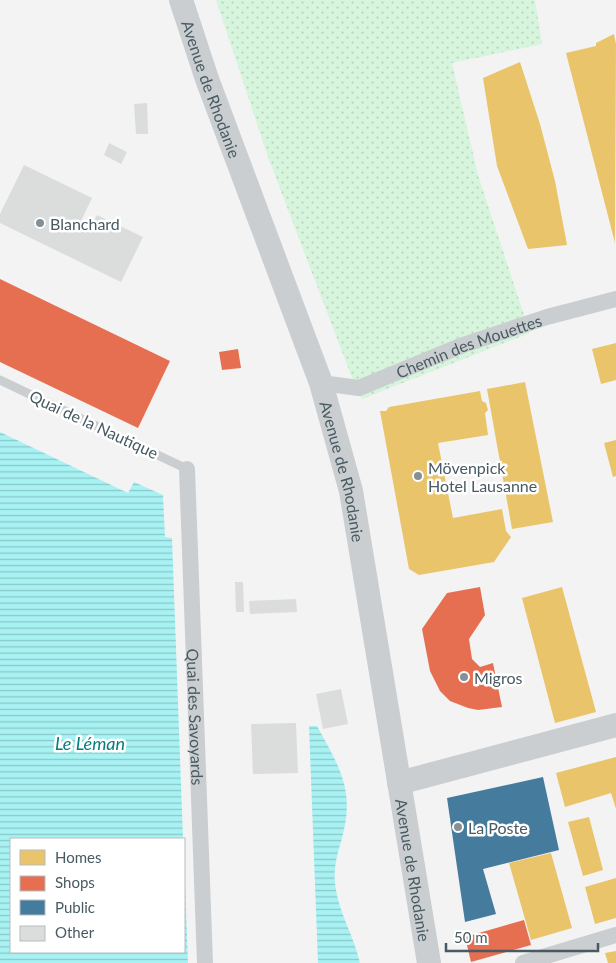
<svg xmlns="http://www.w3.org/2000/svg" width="616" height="963" viewBox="0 0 616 963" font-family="Lato,sans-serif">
  <defs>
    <pattern id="park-dots" width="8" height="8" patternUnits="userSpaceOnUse" patternTransform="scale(1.25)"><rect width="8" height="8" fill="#d7f4dd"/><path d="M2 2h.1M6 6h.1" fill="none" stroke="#bad3c0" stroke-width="1.8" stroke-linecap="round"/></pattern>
    <pattern id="water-rules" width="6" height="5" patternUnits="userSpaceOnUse" patternTransform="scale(1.25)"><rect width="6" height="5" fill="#a8f2f4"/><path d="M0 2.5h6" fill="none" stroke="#8bc7c9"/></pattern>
  </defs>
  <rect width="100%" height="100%" fill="#f4f3f3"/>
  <path fill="url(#park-dots)" d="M216 0H535L542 44 452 63 478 175 530 333 362 399 352 378 268 157Z"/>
  <path fill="url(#water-rules)" d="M0 432 128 493 134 482 163 495 165 537 172 538 183 839H11V952H184V855L188 963H0Z
    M309 726H317C337 763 355 788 343 834 339 850 333 865 335 883 338 912 354 935 360 963H318Z"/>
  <path fill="#e9c46a" d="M614 34 616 44 615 243 566 53 596 46V43Z
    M520 62 540 124 555 181 567 245 528 249 497 166 483 78Z
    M616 343V380L601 384 592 349Z
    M525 382 553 522 512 529 487 389Z
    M480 391 482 401 486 403 488 410 485 413 488 435 438 443 453 518 502 509 506 531 511 537 494 562 419 575 409 569 380 411H386L389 407Z
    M616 440V476L613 477 604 443Z
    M562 587 596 712 555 723 522 598Z
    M616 757V809L611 793 565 807 556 773Z
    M589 817 603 870 583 876 568 822Z
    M551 853 572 928 531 940 509 863Z
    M616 878V918L595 924 585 887Z
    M616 951V963H608L605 953Z"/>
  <path fill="#e76f51" d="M0 279 170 361 138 428 0 362Z
    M238 349 241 368 222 370 219 352Z
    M480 587 485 615 469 639 472 659 480 667 493 663 502 707 478 710 468 708 450 701 440 691 430 671 422 629 447 593Z
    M524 920 531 945 471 962 465 937Z"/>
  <path fill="#457b9d" d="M543 777 559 850 483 869 496 914 465 922 447 798Z"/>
  <path fill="#dbdcdc" d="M147 103 148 134H136L134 104Z
    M109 143 127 152 121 164 104 155Z
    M24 165 92 198 80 223 90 228 97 215 143 237 121 282 0 223V214Z
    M235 582H243L244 612H236Z
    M296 599 297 612 250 614 249 601Z
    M341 689 348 724 323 729 316 694Z
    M296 723 298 773 253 774 251 724Z"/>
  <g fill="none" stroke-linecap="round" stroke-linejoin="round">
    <path stroke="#caced0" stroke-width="9" d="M0 380 187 469"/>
    <g stroke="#caced0" stroke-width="16">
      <path id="s1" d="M321 383 359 388 463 345 547 317 616 299"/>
      <path id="s2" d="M187 469 205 963"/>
      <path d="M523 963 616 935"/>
    </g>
    <g stroke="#caced1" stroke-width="24">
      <path id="s3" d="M181 0 207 79 321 383 351 491 429 963"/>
      <path d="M399 783 616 725"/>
    </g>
  </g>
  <g fill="#849095" stroke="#fff" stroke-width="2">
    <circle cx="40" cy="223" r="5"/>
    <circle cx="418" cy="476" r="5"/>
    <circle cx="464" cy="677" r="5"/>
    <circle cx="458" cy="827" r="5"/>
  </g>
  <g text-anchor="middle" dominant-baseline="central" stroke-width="5" stroke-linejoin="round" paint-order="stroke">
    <g font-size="16" fill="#485a62" stroke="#fff">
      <text stroke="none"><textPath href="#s3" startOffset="94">Avenue de Rhodanie</textPath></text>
      <text stroke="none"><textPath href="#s1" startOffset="156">Chemin des Mouettes</textPath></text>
      <text transform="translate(94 424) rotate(25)">Quai de la Nautique</text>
      <text stroke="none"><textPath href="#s3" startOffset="499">Avenue de Rhodanie</textPath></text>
      <text stroke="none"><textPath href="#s2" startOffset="248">Quai des Savoyards</textPath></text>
      <text stroke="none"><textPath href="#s3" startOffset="904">Avenue de Rhodanie</textPath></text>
    </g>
    <g font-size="16" fill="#485a62" stroke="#fff" text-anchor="start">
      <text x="50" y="223">Blanchard</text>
      <text x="428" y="467">Mövenpick<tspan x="428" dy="18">Hotel Lausanne</tspan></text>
      <text x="474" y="677">Migros</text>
      <text x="468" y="827">La Poste</text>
    </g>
    <g font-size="18" font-style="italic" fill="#067c81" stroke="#fff">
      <text x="90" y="743">Le Léman</text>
    </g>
  </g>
  <rect x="10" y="838" width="175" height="115" fill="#ffffff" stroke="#b6bdc0"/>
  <rect x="20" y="850" width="25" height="15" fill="#e9c46a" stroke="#b6bdc0"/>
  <text x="55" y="863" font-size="15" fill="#485a62">Homes</text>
  <rect x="20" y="876" width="25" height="15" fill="#e76f51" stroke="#b6bdc0"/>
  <text x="55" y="888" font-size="15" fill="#485a62">Shops</text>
  <rect x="20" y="900" width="25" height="15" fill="#457b9d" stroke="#b6bdc0"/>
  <text x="55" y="913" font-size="15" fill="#485a62">Public</text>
  <rect x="20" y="926" width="25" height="15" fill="#dbdcdc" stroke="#b6bdc0"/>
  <text x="55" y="938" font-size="15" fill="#485a62">Other</text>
  <path d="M446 943v8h152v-8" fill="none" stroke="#485a62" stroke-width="2.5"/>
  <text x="454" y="943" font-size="15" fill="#485a62" stroke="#ffffff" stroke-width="4" paint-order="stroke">50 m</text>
</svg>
